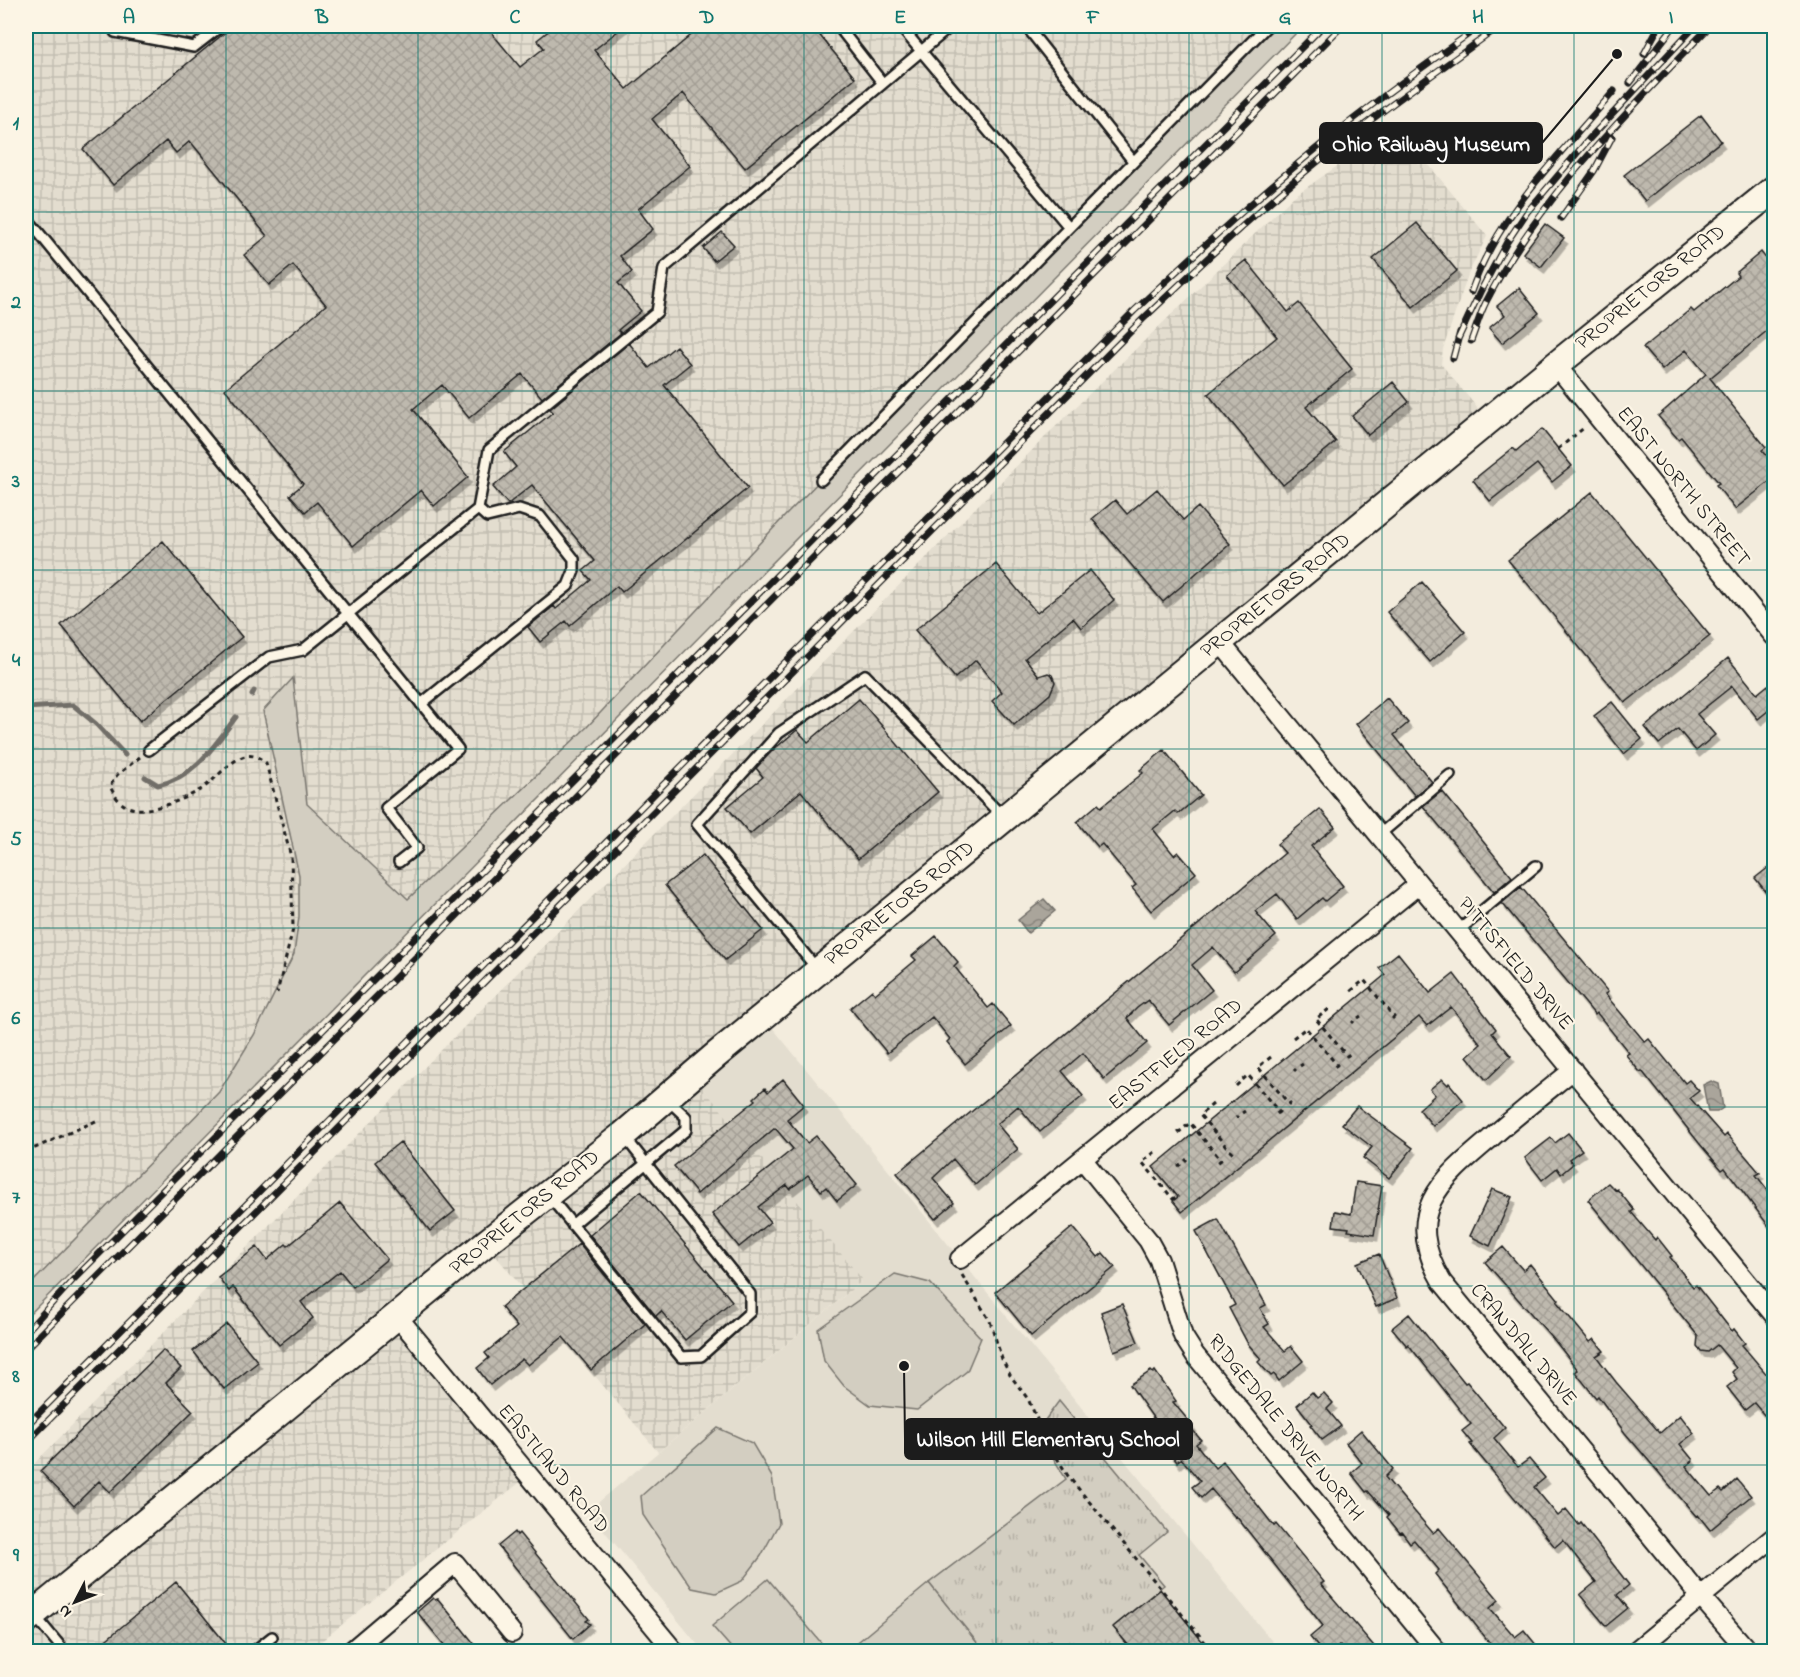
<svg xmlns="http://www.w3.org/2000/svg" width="1800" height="1677" viewBox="0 0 1800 1677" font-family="'Indie Flower',sans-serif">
  <defs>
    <pattern id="industrial-grid" width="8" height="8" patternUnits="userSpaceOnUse" patternTransform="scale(1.5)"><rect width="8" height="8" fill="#e3ddcf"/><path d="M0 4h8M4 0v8" fill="none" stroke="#c2bdb1"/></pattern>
    <pattern id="park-tufts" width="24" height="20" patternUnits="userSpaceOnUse" patternTransform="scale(1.5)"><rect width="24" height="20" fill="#d3cec1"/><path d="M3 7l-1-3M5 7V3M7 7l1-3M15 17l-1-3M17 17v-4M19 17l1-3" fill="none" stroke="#b5b0a5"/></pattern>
    <pattern id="water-waves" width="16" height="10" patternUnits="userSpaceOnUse" patternTransform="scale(1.5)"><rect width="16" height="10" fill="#aaa59b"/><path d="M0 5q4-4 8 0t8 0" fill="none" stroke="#8a867e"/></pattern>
    <pattern id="building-cross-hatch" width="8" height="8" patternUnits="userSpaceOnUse" patternTransform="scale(1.5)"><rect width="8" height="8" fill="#beb9ae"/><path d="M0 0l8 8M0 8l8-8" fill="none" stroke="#a39e95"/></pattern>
    <filter id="shadow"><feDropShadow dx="3.5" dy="6" stdDeviation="0" flood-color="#0004"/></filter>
  </defs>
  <rect width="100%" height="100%" fill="#f3ecdd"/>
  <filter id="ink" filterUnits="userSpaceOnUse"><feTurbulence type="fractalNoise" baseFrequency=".0167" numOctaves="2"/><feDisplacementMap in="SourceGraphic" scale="12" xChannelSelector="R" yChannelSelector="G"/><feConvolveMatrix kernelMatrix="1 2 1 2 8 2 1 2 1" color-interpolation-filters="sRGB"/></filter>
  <g filter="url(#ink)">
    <path fill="#e3ddcf" d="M763 1016 960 1259 1280 1651H703L588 1511 862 1281 691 1075Z"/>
    <path fill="url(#industrial-grid)" d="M26 26H1267L784 517 587 727 408 900 307 804 292 678 263 711 299 875V917L294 954 254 1035 219 1092 26 1289Z
      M1396 125 1487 236 1469 272 1443 349 1441 364 1489 422 692 1075 863 1280 658 1452 486 1244 397 1316 529 1475 309 1651 26 1652V1472L1051 431 1293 197Z"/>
    <path fill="#d3cec1" stroke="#78756e" stroke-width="1.5" d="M1267 26H1303L26 1318V1289L219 1092 254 1035 294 954 299 917V875L263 711 293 678 307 804 408 899 587 727 784 517Z
      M895 1274 930 1283 981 1338 967 1371 917 1410 870 1405 844 1386 824 1361 818 1329Z
      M718 1428 752 1443 772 1477 779 1523 761 1556 742 1581 716 1593 692 1588 643 1515 641 1496Z
      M768 1579 828 1651H734L712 1626Z
      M929 1583 984 1651H847Z"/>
    <path fill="url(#park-tufts)" stroke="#78756e" stroke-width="1.5" d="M1059 1401 1167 1532 1139 1555 1164 1585 1114 1626 1134 1651H1060L1050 1640 1036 1651H1032L1029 1648 1024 1651H984L929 1583 1066 1479 1037 1431Z"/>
    <path fill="url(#water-waves)" stroke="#716e68" stroke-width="1.5" d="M1044 899 1055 911 1028 933 1018 920Z
      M1711 1081 1719 1084 1723 1108 1717 1112H1708L1703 1085Z"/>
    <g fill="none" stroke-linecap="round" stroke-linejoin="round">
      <path stroke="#716e68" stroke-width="5" d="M252 695 254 691
        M26 708 73 705 96 724 125 755
        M145 777 158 785C195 777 214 746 236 717"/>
    </g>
    <path fill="url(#building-cross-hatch)" stroke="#1c1c1c" stroke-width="1.5" filter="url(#shadow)" d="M233 26H486L520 67 544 48 537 40 555 26H624L594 50 627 89 702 26H812L855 78 745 168 683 93 652 119 690 166 638 209 653 229 620 256 632 272 618 283 641 311 618 330 621 333 542 398 522 374 469 418 442 385 413 409 468 477 434 506 421 490 353 546 317 502 305 512 290 495 303 484 225 389 326 305 293 265 269 285 244 255 267 236 190 141 176 153 166 141 113 185 83 149Z
      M1701 115 1721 141 1645 201 1624 175Z
      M1417 223 1457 271 1413 307 1373 259Z
      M1545 224 1564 238 1541 267 1523 253Z
      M722 232 734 245 714 261 703 248Z
      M1761 252 1767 260 1774 254V325L1710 378 1766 447 1762 450 1774 464V478L1735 509 1716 485 1719 483 1681 437 1678 439 1658 416 1706 374 1686 350 1662 370 1643 348 1691 309 1694 312 1738 276 1736 273Z
      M1246 260 1288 312 1299 303 1352 369 1306 407 1336 442 1283 485 1208 394 1277 337 1227 275Z
      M1519 288 1539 313 1502 343 1489 328 1505 315 1497 306Z
      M629 343 649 368 676 346 690 364 664 385 748 488 622 592 617 586 570 626 566 621 540 642 528 627 554 606 556 609 591 580 583 571 595 561 532 485 508 504 493 487 516 467 504 452 553 412 550 409Z
      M1393 382 1409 402 1368 435 1352 416Z
      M1542 429 1572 466 1552 482 1537 464 1490 501 1473 480 1513 448 1516 451Z
      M1157 489 1183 520 1198 507 1230 544 1163 602 1092 519 1115 500 1127 514Z
      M1592 492 1710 636 1625 703 1508 560Z
      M163 541 242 637 140 721 61 625Z
      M996 564 1037 613 1090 570 1114 600 1081 628 1073 618 1025 658 1039 676 1048 673 1052 675 1055 682 1050 694 1014 725 992 701 1002 692 976 660 955 678 915 630Z
      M1422 582 1465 632 1430 662 1387 612Z
      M1728 658 1757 694 1768 685 1774 692V706L1758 719 1732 686 1697 714 1715 735 1696 751 1678 729 1659 744 1645 727Z
      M1387 698 1408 723 1394 735 1432 782 1415 796 1356 724Z
      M859 699 938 792 858 859 801 791 750 834 727 807 763 777 756 768 772 751 797 730 808 742Z
      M1612 702 1642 739 1624 754 1594 716Z
      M1164 750 1201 795 1178 814 1175 811 1153 829 1174 855 1178 852 1196 873 1151 911 1132 888 1136 885 1102 844 1098 847 1077 822 1098 804 1101 807 1143 773 1140 770Z
      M1442 791 1512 877 1494 892 1423 806Z
      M1320 809 1335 827 1311 846 1343 886 1325 901 1322 898 1297 919 1277 894 1255 911 1276 936 1252 957 1234 972 1213 947 1192 965 1212 990 1169 1025 1148 1000 1137 1008 1127 1018 1147 1043 1104 1079 1083 1053 1062 1071 1083 1096 1040 1132 1018 1106 997 1124 1018 1149 975 1185 953 1159 933 1178 954 1203 935 1219 897 1173 1285 853 1277 844Z
      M703 855 763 930 725 960 665 885Z
      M1774 863V902L1755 878Z
      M1521 887 1608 992 1605 994 1645 1042 1649 1039 1685 1083 1689 1080 1699 1091 1690 1098 1724 1137 1727 1134 1760 1173 1756 1175 1774 1198V1233L1725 1168 1722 1170 1699 1143 1642 1071 1640 1072 1626 1055 1629 1053 1597 1013 1595 1015 1502 903Z
      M936 936 958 962 954 966 988 1008 993 1004 1011 1026 965 1064 947 1042 950 1039 932 1017 887 1053 850 1008 872 990 875 994 916 960 912 956Z
      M1398 953 1430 993 1454 974 1496 1029 1492 1033 1511 1056 1486 1080 1467 1056 1481 1044 1451 1007 1427 1026 1419 1017 1182 1212 1173 1201 1178 1197 1153 1167 1385 975 1379 968Z
      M783 1079 804 1105 787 1119 807 1143 816 1136 857 1185 837 1201 826 1187 821 1191 808 1175 790 1189 787 1185 758 1207 770 1222 739 1247 712 1214 793 1149 775 1128 697 1194 674 1166 756 1100 754 1098 765 1088 768 1092Z
      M1442 1079 1448 1085 1449 1083 1463 1100 1433 1126 1419 1109 1435 1095 1430 1089Z
      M1357 1106 1413 1148 1389 1178 1363 1158 1372 1147 1342 1124Z
      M1568 1133 1582 1150 1569 1159 1573 1164 1561 1174 1557 1168 1542 1180 1525 1158 1551 1138 1555 1143Z
      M400 1142 455 1211 430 1231 375 1162Z
      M1356 1182 1382 1186 1374 1235 1348 1231 1349 1228 1333 1226 1335 1211 1351 1214Z
      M1608 1183 1615 1190 1617 1189 1634 1210 1631 1212 1655 1240 1657 1237 1672 1256 1670 1257 1693 1287 1696 1285 1732 1331 1734 1329 1745 1343 1742 1345 1774 1383V1407L1764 1415 1754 1403 1745 1410 1727 1387 1737 1379 1732 1372 1736 1368 1717 1345 1708 1352 1701 1351 1697 1346 1698 1336 1588 1200Z
      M1492 1189 1512 1197 1490 1246 1470 1236Z
      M641 1191 732 1301 685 1340 661 1311 656 1316 590 1235Z
      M340 1203 387 1259 353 1287 340 1271 301 1302 313 1318 279 1345 233 1287 229 1291 218 1277 257 1247 267 1260 286 1244 288 1246Z
      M1218 1219 1266 1305 1260 1308 1269 1324 1264 1327 1285 1351 1291 1346 1303 1361 1279 1381 1274 1374 1271 1376 1258 1362 1261 1359 1248 1344 1229 1308 1235 1305 1196 1231Z
      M1073 1227 1098 1257 1103 1253 1115 1267 1031 1336 995 1292Z
      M579 1244 645 1324 591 1370 563 1337 528 1365 522 1359 490 1385 477 1368 489 1358 485 1353 517 1327 501 1307Z
      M1503 1247 1523 1270 1530 1264 1559 1300 1557 1302 1590 1342 1594 1339 1604 1351 1596 1356 1616 1382 1660 1433 1680 1415 1694 1433 1680 1444 1693 1460 1686 1466 1711 1496 1720 1489 1723 1492 1737 1479 1751 1496 1710 1530 1698 1515 1696 1516 1625 1433 1598 1396 1596 1398 1575 1372 1578 1370 1555 1341 1485 1262Z
      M1379 1254 1397 1298 1376 1307 1357 1263Z
      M1122 1304 1138 1342 1114 1351 1101 1312Z
      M1409 1314 1465 1383 1467 1382 1505 1428 1494 1438 1518 1467 1529 1459 1545 1478 1534 1487 1558 1516 1566 1509 1579 1525 1581 1523 1629 1585 1617 1595 1628 1608 1606 1626 1580 1595 1596 1582 1563 1540 1555 1547 1470 1444 1472 1443 1462 1431 1471 1424 1408 1344 1407 1346 1392 1328Z
      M227 1324 258 1362 224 1389 193 1351Z
      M163 1350 181 1368 166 1383 193 1411 110 1492 99 1481 74 1506 40 1471Z
      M1151 1371 1153 1373 1155 1371 1176 1401 1173 1402 1193 1426 1191 1428 1201 1440 1196 1444 1215 1468 1223 1461 1274 1526 1276 1524 1324 1582 1321 1584 1379 1652H1346L1340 1645 1332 1652H1322L1310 1637 1323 1626 1236 1516 1235 1517 1211 1489 1201 1498 1192 1487 1200 1481 1181 1458 1177 1462 1167 1449 1171 1445 1159 1431 1161 1429 1130 1385Z
      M1312 1392 1317 1398 1324 1393 1333 1403 1327 1409 1341 1426 1322 1440 1310 1425 1312 1424 1297 1405Z
      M1361 1430 1393 1469 1385 1477 1433 1533 1439 1528 1499 1600 1490 1608 1515 1637 1524 1630 1542 1652H1497L1435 1574 1439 1570 1414 1540 1410 1543 1402 1532 1400 1533 1387 1517 1389 1515 1368 1491 1366 1492 1351 1473 1362 1463 1346 1443Z
      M515 1532 517 1535 519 1533 589 1619 586 1621 590 1624 573 1639 498 1546Z
      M176 1582 227 1645 219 1652H109L102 1643Z
      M1160 1589 1211 1652H1134L1113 1627Z
      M433 1598 435 1600 438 1599 481 1652H450L417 1612Z"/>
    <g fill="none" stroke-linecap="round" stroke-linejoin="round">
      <g stroke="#1c1c1c" stroke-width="14">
        <path id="lane" d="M838 26 881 81
          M900 26 1069 227
          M1026 26 1133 161
          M115 32 194 47 221 26
          M26 217 458 749 386 808 417 848 399 862
          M821 480 1267 26
          M421 704 568 586 574 571V559L540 516 519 509 487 517 478 509
          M149 750 269 657 303 650 478 509 489 450 657 312 664 268 951 26
          M1379 835 1450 775
          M1458 931 1536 866
          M818 970 697 824 779 733 865 675 1003 817
          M549 1196 681 1357 701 1356 750 1312V1294L624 1136
          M572 1225 686 1130V1117L667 1099
          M35 1616 65 1652
          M253 1652 272 1637"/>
      </g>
      <g stroke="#1c1c1c" stroke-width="22">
        <path id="street" d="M1556 365 1774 636
          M1220 642 1774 1315
          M1573 1070C1546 1092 1518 1114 1492 1137 1441 1180 1401 1212 1442 1282L1701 1597 1749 1652
          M1083 1160 1148 1240 1159 1260 1183 1336 1195 1355 1438 1652
          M960 1259 1419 884
          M397 1316 675 1652
          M350 1652 455 1563 512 1633
          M1634 1652 1774 1537"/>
      </g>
      <g stroke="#1c1c1c" stroke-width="30">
        <path id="secondary" d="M26 1620 486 1243 623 1135 715 1056 1556 365 1774 189"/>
      </g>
      <path stroke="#1c1c1c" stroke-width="3" stroke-dasharray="4.5 4.5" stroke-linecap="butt" d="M1558 449 1585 427
        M140 757 117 775 110 786C114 795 119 803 128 807 148 815 183 800 200 790 215 781 227 762 245 756 254 754 260 758 266 763L291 857 293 929 277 993
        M1351 991 1364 980 1394 1017 1390 1021
        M1329 1009 1316 1019 1347 1056 1351 1053
        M1358 1018 1361 1016
        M1352 1023 1354 1021
        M1293 1038 1306 1028 1337 1065 1332 1068
        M1271 1057 1258 1067 1289 1104 1293 1101
        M1300 1066 1303 1064
        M1294 1071 1296 1069
        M1236 1086 1248 1075 1279 1112 1274 1116
        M1213 1104 1200 1115 1231 1152 1235 1148
        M1242 1113 1245 1111
        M1236 1118 1238 1116
        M1178 1133 1190 1123 1221 1160 1216 1164
        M26 1152 98 1120
        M1155 1152 1142 1162 1173 1199 1177 1196
        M1185 1161 1187 1159
        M1178 1166 1181 1164
        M962 1275 990 1321 1002 1359 1010 1375 1028 1399 1037 1419 1039 1428 1068 1476 1213 1652"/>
      <use href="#lane" stroke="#fcf5e5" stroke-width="9"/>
      <use href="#street" stroke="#fcf5e5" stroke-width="18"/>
      <use href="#secondary" stroke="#fcf5e5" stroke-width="26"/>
      <g stroke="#1c1c1c" stroke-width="7">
        <path id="rail" d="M1644 54 1659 26
          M1630 83 1674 26
          M1561 218 1594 171 1612 137
          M1471 292C1498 213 1562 153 1614 91
          M1458 339 1481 290 1507 242 1527 212 1589 139 1695 26
          M1471 341C1476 328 1480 314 1486 302 1540 196 1629 111 1710 26
          M1453 358 1460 332
          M26 1332 73 1280 633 720 1323 26
          M26 1349 1342 26
          M26 1426 1134 311C1200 249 1266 188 1337 132 1384 95 1432 60 1480 26
          M26 1443 1143 319C1196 269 1249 218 1306 171 1368 120 1435 73 1500 26"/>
      </g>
      <use href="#rail" stroke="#fcf5e5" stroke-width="4.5" stroke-dasharray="14" stroke-linecap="butt"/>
    </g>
  </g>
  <path fill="none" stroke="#0f766e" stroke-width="1.5" stroke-opacity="0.55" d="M226 26V1652M418 26V1652M611 26V1652M804 26V1652M996 26V1652M1189 26V1652M1382 26V1652M1574 26V1652M26 212H1774M26 391H1774M26 570H1774M26 749H1774M26 928H1774M26 1107H1774M26 1286H1774M26 1465H1774"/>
  <g text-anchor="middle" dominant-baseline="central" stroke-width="4.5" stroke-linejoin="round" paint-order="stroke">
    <g font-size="21" fill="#1c1c1c" stroke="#fcf5e5">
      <text transform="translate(1651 288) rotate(-39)">PROPRIETORS ROAD</text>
      <text transform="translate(1683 487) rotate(51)">EAST NORTH STREET</text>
      <text transform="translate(1276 596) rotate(-39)">PROPRIETORS ROAD</text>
      <text transform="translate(900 904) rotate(-39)">PROPRIETORS ROAD</text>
      <text transform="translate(1515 964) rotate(50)">PITTSFIELD DRIVE</text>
      <text transform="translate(1176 1055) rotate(-39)">EASTFIELD ROAD</text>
      <text transform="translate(525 1213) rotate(-39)">PROPRIETORS ROAD</text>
      <text transform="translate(1523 1345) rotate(50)">CRANDALL DRIVE</text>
      <text transform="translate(1285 1428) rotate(51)">RIDGEDALE DRIVE NORTH</text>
      <text transform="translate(553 1469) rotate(50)">EASTLAND ROAD</text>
    </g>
  </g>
  <path fill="none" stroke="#1c1c1c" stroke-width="2" d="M1617 54L1542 143M904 1366L905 1439"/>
  <g fill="#1c1c1c" stroke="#fcf5e5" stroke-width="2">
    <circle cx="1617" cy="54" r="6"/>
    <circle cx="904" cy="1366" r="6"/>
  </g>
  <g fill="#1c1c1c" stroke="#1c1c1c" stroke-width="2">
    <rect x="1320" y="123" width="222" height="40" rx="6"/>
    <rect x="905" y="1419" width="287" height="40" rx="6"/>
  </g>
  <g font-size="22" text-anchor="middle" font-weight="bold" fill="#fff">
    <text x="1431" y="151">Ohio Railway Museum</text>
    <text x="1048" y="1446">Wilson Hill Elementary School</text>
  </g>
  <rect width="1800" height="1677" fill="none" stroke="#fcf5e5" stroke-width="66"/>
  <g transform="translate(75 1602) rotate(228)" stroke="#fcf5e5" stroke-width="4.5" paint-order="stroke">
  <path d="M0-4.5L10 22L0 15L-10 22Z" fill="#1c1c1c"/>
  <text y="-9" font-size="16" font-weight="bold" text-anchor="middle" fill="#1c1c1c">N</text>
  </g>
  <rect x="33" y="33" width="1734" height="1611" fill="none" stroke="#0f766e" stroke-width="2"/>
  <g font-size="20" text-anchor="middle" font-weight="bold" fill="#0f766e">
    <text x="129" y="23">A</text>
    <text x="322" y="23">B</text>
    <text x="515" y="23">C</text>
    <text x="707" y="23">D</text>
    <text x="900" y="23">E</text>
    <text x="1093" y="23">F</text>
    <text x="1285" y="23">G</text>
    <text x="1478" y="23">H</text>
    <text x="1671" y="23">I</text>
    <text x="16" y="129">1</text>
    <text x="16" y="308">2</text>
    <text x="16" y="487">3</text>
    <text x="16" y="666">4</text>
    <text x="16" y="845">5</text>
    <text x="16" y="1024">6</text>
    <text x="16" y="1203">7</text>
    <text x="16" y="1382">8</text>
    <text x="16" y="1561">9</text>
  </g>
</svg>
